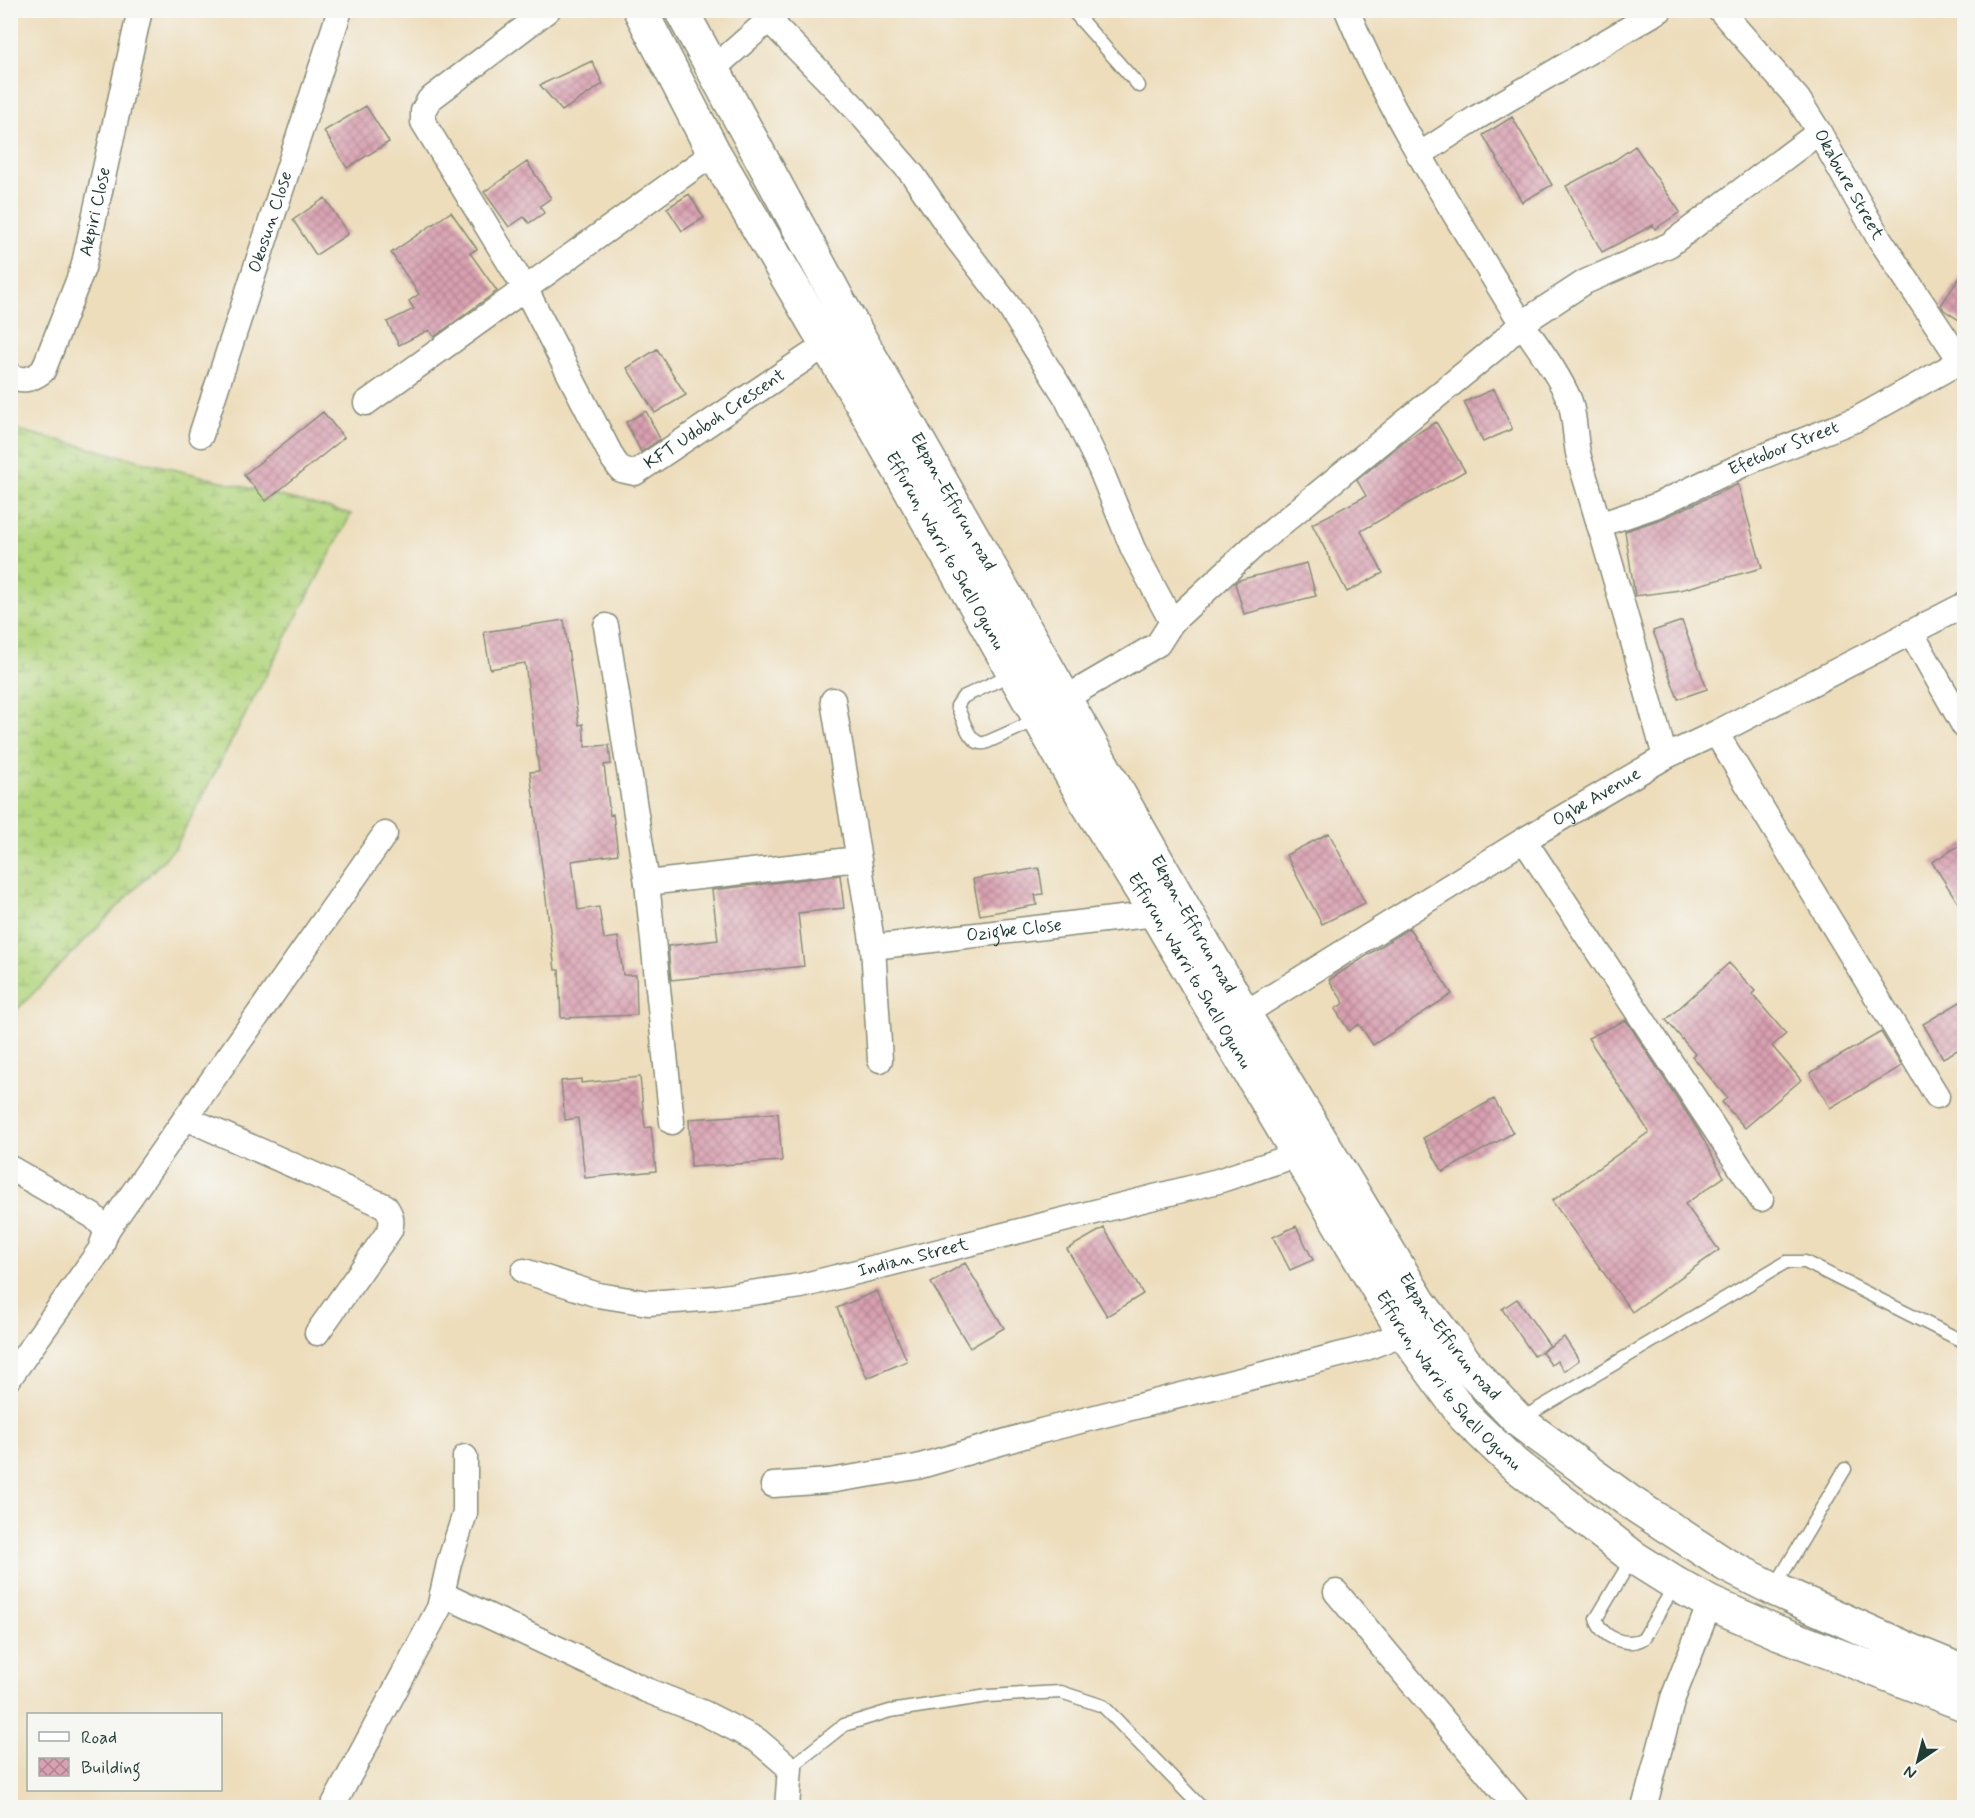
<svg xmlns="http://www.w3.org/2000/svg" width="1975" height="1818" viewBox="0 0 1975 1818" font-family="Mynerve,sans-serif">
  <defs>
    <pattern id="wetland-marsh" width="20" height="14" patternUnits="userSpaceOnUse" patternTransform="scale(1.5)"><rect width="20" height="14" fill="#b3d67f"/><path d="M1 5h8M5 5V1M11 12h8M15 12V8" fill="none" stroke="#91af69"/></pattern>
    <pattern id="building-cross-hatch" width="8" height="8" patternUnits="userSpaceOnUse" patternTransform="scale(1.5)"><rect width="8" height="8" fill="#d9a0b1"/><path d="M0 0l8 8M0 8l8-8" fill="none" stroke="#af8491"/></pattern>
  </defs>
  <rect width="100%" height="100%" fill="#f6f6f2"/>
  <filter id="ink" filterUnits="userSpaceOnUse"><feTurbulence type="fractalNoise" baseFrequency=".0167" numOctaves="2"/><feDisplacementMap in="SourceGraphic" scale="12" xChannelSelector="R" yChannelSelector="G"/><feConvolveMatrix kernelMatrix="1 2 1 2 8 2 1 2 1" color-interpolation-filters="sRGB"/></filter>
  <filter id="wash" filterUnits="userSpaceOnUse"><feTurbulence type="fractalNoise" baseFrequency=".008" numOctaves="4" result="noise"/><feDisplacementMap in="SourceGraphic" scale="24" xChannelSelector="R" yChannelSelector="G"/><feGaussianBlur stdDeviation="1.35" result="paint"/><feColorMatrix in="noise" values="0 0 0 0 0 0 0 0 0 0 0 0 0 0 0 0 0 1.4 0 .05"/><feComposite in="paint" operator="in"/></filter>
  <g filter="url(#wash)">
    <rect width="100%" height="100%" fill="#edddbb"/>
    <path fill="url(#wetland-marsh)" stroke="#698a5a" stroke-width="1.5" d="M10 428 351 514 175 848 11 1016Z"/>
    <g id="blocks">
      <path fill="url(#building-cross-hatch)" d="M592 61 603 84 562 111 540 85Z
        M366 106 389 142 347 168 324 131Z
        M1512 117 1552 185 1522 202 1483 135Z
        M1635 146 1680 212 1655 229 1653 225 1602 252 1566 186 1615 160Z
        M527 162 551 198 540 206 544 213 529 223 524 217 509 227 484 192Z
        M689 194 704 218 682 231 667 208Z
        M325 198 348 234 316 255 293 220Z
        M451 212 477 249 470 253 497 291 434 337 429 330 399 345 387 322 414 309 409 301 419 294 391 253Z
        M1965 270V324L1944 310 1941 305Z
        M657 349 686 395 655 413 627 368Z
        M1494 389 1512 429 1483 442 1464 402Z
        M646 411 660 439 641 452 626 422Z
        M323 412 344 438 266 501 244 475Z
        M1436 422 1465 471 1361 531 1383 573 1347 592 1312 524 1366 496 1357 480 1406 440Z
        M1738 484 1762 568 1680 590 1635 596 1625 531 1661 519Z
        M1307 563 1316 596 1244 614 1235 583 1239 580Z
        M564 620 579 725 583 724 585 747 609 745 611 764 604 765 610 815 613 814 618 854 572 861 578 910 599 907 604 939 618 937 623 975H636L637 1015 561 1018 559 970H555L530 772 539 771 525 663 490 669 484 632Z
        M1682 621 1707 689 1678 699 1653 631Z
        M1329 833 1365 903 1322 924 1286 855Z
        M1965 842V914L1932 862Z
        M1039 868 1043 894 1035 895 1037 905 980 915 973 879Z
        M840 875 844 908 798 913 804 966 671 980 668 946 718 940 712 890Z
        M1409 928 1452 994 1373 1045 1359 1024 1349 1031 1335 1009 1344 1003 1329 980Z
        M1729 963 1755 991 1752 994 1786 1034 1772 1046 1801 1080 1745 1128 1722 1102 1727 1098 1692 1056 1695 1054 1666 1020Z
        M1965 999V1046L1943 1058 1923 1024Z
        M1626 1020 1698 1130 1724 1177 1685 1204 1719 1250 1632 1312 1552 1201 1649 1132 1588 1038Z
        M1881 1032 1902 1066 1830 1108 1810 1073Z
        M640 1077 645 1128 651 1127 656 1171 585 1178 578 1118 565 1120 561 1081 581 1079V1083Z
        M1494 1099 1513 1133 1443 1172 1423 1138Z
        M778 1113 782 1161 691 1167 689 1119Z
        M1296 1226 1313 1260 1290 1270 1273 1237Z
        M1104 1228 1143 1294 1107 1316 1067 1249Z
        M965 1263 1004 1328 970 1348 931 1283Z
        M877 1291 907 1361 867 1378 837 1308Z
        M1517 1299 1550 1346 1534 1356 1502 1309Z
        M1564 1337 1579 1360 1564 1371 1557 1361 1551 1365 1542 1352Z"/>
    </g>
  </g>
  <g filter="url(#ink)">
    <use href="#blocks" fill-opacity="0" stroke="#868d78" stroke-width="1.5"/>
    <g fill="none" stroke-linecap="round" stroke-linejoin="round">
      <g stroke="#868d78" stroke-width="15">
        <path id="service" d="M1072 10 1139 86
          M1014 673 963 697 957 706C963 718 969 746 985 743L1039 719
          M1521 1419 1786 1262H1805L1964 1342
          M1633 1557 1596 1619C1602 1638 1627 1648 1644 1638L1675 1585
          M1774 1588 1845 1469
          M790 1768 844 1725 890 1711 988 1696 1061 1692 1103 1706 1202 1808"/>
      </g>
      <g stroke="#868d78" stroke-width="27">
        <g id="minor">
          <path id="s1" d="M548 10 429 100 423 111V122L526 290 613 459 621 470 635 473 827 344"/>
          <path d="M1347 10C1390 114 1451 208 1509 303 1528 335 1554 365 1569 399 1576 415 1574 443 1580 461 1610 559 1638 658 1665 757"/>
          <path id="s2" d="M1720 10 1798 99 1819 132 1877 235 1964 366"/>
          <path d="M769 20 857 110 913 175 957 239 1008 305 1066 397 1100 468 1133 549 1172 622"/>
          <path d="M713 69 780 10"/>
          <path d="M1419 155 1476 118 1660 10"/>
          <path id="s3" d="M10 375C23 383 32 379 43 371L83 268 140 10"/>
          <path d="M366 403 714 153"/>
          <path id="s4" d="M201 435 340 10"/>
          <path id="s5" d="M1599 525 1655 506 1751 461 1857 419 1961 361"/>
          <path d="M606 626 647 883 672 1122"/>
          <path d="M1911 632 1964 726"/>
          <path d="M1064 699 1158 644 1172 622 1254 546 1498 346 1521 324 1585 282 1669 245 1819 132"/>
          <path d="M833 700 873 947 880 1060"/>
          <path d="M1716 733 1937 1096"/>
          <path d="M1524 840 1761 1199"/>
          <path d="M647 883 858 859"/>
          <path id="s6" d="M873 947 1156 914"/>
          <path id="s7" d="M1244 1014 1524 840 1665 757 1716 733 1964 605"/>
          <path d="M186 1118 385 1206C391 1214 393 1220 390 1230L317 1333"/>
          <path d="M10 1168 93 1216 107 1230"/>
          <path id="s8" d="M524 1271 598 1295 648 1303 716 1298 801 1286 1218 1181 1297 1155"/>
          <path d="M10 1377 100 1250 107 1230 385 834"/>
          <path d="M773 1485 829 1481 917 1467 1041 1431 1366 1348 1404 1333"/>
          <path d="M1336 1592 1517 1808"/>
          <path d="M442 1594 646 1690 704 1713 757 1740 790 1768 787 1808"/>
          <path d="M332 1808 439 1608 449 1563 465 1513V1457"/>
          <path d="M1644 1808 1673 1698 1710 1603"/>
        </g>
      </g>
      <g stroke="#868d78" stroke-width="36">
        <g id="secondary">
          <path id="s9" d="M640 10 714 153 866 411 1086 801 1156 914 1404 1333 1465 1417 1513 1463 1633 1557 1676 1584 1710 1603 1777 1632 1964 1704"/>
          <path id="s10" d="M681 10 842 307 1244 1014 1420 1303 1471 1370 1519 1421 1630 1502 1726 1565 1774 1589 1910 1650 1964 1672"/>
        </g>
      </g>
      <use href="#service" stroke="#fff" stroke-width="12"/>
      <use href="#minor" stroke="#fff" stroke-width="24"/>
      <use href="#secondary" stroke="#fff" stroke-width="33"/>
    </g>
  </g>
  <g text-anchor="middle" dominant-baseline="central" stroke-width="6" stroke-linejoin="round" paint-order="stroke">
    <g font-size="18" fill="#1f3d34" stroke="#f6f6f2">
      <text stroke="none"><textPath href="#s2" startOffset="218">Okabure Street</textPath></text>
      <text stroke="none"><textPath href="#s3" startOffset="204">Akpiri Close</textPath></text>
      <text stroke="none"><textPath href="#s4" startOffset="224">Okosun Close</textPath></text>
      <text stroke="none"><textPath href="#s1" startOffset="684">KFT Udoboh Crescent</textPath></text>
      <text stroke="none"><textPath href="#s5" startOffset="200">Efetobor Street</textPath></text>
      <text stroke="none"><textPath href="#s10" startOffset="562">Ekpan-Effurun road</textPath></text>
      <text stroke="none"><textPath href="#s9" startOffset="621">Effurun, Warri to Shell Ogunu</textPath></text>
      <text stroke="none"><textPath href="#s7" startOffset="414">Ogbe Avenue</textPath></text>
      <text stroke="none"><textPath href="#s10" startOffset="1048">Ekpan-Effurun road</textPath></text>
      <text stroke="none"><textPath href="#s6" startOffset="142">Ozigbe Close</textPath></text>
      <text stroke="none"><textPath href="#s9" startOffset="1107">Effurun, Warri to Shell Ogunu</textPath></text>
      <text stroke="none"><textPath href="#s8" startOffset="398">Indian Street</textPath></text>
      <text stroke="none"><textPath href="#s10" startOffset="1534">Ekpan-Effurun road</textPath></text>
      <text stroke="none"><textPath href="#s9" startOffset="1593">Effurun, Warri to Shell Ogunu</textPath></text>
    </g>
  </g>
  <rect width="1975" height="1818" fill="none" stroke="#f6f6f2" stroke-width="36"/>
  <rect x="27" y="1713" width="195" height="78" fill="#f6f6f2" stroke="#a0aca6" stroke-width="1.5"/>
  <rect x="39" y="1732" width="30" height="9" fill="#ffffff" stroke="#a0aca6" stroke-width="1.5"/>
  <text x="81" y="1743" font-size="18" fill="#1f3d34">Road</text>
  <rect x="39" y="1758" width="30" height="18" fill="url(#building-cross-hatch)" stroke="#a0aca6" stroke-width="1.5"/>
  <text x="81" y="1773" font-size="18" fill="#1f3d34">Building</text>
  <g transform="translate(1918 1761) rotate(215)" stroke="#f6f6f2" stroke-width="4.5" paint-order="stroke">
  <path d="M0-4.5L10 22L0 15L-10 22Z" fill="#1f3d34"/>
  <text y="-9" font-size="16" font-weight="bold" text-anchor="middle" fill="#1f3d34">N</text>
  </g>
</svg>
